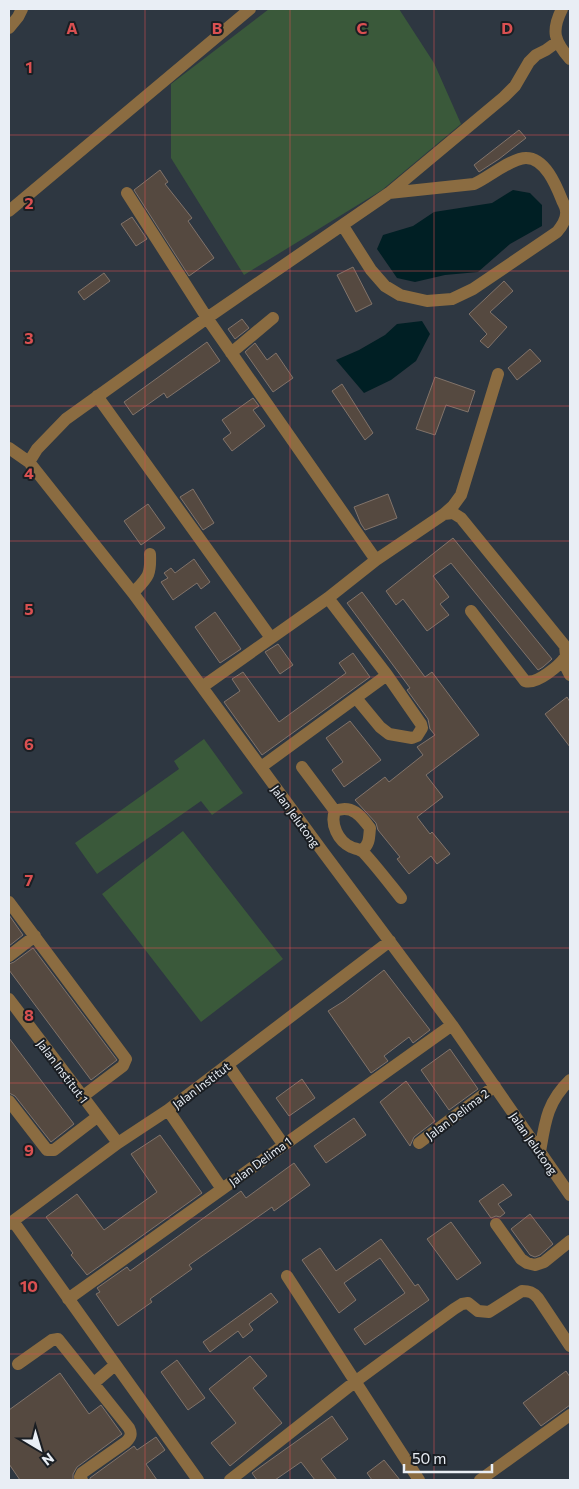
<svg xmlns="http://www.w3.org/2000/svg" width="579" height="1489" viewBox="0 0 579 1489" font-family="Commissioner,sans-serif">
  <rect width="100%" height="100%" fill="#2e3741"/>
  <path fill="#3a593a" d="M269 9H399L434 63 461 124 382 190 244 275 171 158V84Z
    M204 739 243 793 212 815 201 801 97 874 75 843 179 769 174 761Z
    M183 831 283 959 201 1022 102 894Z"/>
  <path fill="#001f24" d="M513 190 530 193 542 205V226L510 244 478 272 445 275 415 282 397 278 377 249 383 235 413 226 434 212 492 203Z
    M422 321 430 334 416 361 391 380 364 393 336 360 359 350 385 335 397 324Z"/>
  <path fill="#554940" stroke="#81736a" d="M519 130 526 138 499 159 479 172 474 165Z
    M160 170 168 182 165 184 192 218 188 221 214 258 189 276 134 190Z
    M132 217 147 239 136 246 121 224Z
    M353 267 372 304 356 312 337 275Z
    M104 273 110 281 84 300 78 292Z
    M504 281 513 291 490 312 507 327 488 348 480 341 487 334 469 314Z
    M242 319 249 328 235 339 228 329Z
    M207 342 220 361 167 398 164 393 133 415 124 402Z
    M255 343 267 360 276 353 293 378 273 392 245 352Z
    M530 349 541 361 517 380 508 368Z
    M435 377 475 391 468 412 446 405 435 435 416 429Z
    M342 384 373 433 365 440 332 391Z
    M253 398 259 406 253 410 265 426 232 451 223 439 231 433 222 420Z
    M193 489 214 523 203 530 180 497Z
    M388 494 397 518 365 530 361 524 354 507Z
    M148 504 165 528 141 545 124 521Z
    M453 538 552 659 543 667 538 670 451 563 433 576 449 597 440 604 449 615 427 631 403 599 396 605 386 591Z
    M194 559 210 582 201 589 197 583 173 600 161 582 168 578 164 573 171 568 175 573Z
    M362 592 425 677 432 672 479 735 426 775 443 797 417 817 430 834 432 832 450 854 437 864 431 856 409 874 397 859 400 857 378 830 376 823 355 800 385 777 389 782 423 755 417 747 435 735 430 729 428 719 407 690 410 688 347 603Z
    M215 612 241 649 220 663 195 627Z
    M278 644 293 665 280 674 265 652Z
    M353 653 370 677 262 755 224 702 240 691 232 679 243 672 279 722 346 673 339 663Z
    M567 697 570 702V747L545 714Z
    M350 721 381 760 344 787 332 770 343 762 326 738Z
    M9 915 23 935 9 946Z
    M33 948 117 1060 91 1080 9 970V964L14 962Z
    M384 970 430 1030 413 1043 409 1037 384 1056 388 1061 371 1073 328 1011 344 1001Z
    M9 1038 74 1124 51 1142 15 1096 9 1093Z
    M450 1049 478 1089 449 1110 421 1070Z
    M302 1079 315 1098 289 1116 276 1098Z
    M406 1081 435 1121 414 1137 410 1146 380 1102Z
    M354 1118 366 1135 326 1163 314 1146Z
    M160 1135 202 1193 87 1275 71 1255 73 1253 46 1217 77 1194 104 1230 157 1192 131 1154Z
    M294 1163 310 1185 274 1211 272 1207 189 1265 192 1269 150 1299 152 1302 118 1326 96 1294 100 1292 97 1288 127 1267 130 1271 241 1191 246 1198Z
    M503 1184 512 1195 498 1204 505 1213 500 1217 496 1216 491 1218 479 1201Z
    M530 1214 553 1244 540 1255 535 1257 530 1255 511 1229Z
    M451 1222 481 1263 457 1280 427 1239Z
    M381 1239 415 1286 418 1284 429 1300 365 1345 354 1329 405 1293 380 1258 344 1283 356 1300 339 1313 302 1260 320 1248 336 1271Z
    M271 1293 278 1302 249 1324 253 1330 243 1338 238 1331 210 1352 203 1342Z
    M250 1356 267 1376 253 1388 282 1423 230 1466 211 1443 236 1423 209 1389Z
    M177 1360 205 1398 188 1410 161 1372Z
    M566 1371 570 1377V1405L541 1426 523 1403Z
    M60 1373 89 1414 101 1405 122 1434 77 1467 73 1474V1480H20L9 1464V1410Z
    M332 1416 348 1439 321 1459 337 1480H315L301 1462 275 1480H257L252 1473Z
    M156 1437 165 1450 146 1464 157 1480H90V1478L134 1446 137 1450Z
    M384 1460 400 1480H372L367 1473Z"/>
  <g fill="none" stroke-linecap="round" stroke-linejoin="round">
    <path stroke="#8b6c41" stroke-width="12" d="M562 9C551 31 554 41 570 59
      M9 28 18 17 22 9
      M127 193 207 318 376 560
      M9 211 250 9
      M343 226 371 270 385 286 400 295 427 301 452 299 473 289 557 232C562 226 567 218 566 211 566 207 563 203 562 200 556 185 545 158 526 158 511 158 488 178 474 184L389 193
      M231 353 273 318
      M97 396 271 638
      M9 448 29 462 133 593 323 852 452 1025 570 1195
      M29 462 37 449 66 419 207 318 389 193 504 97 515 86 529 62 536 55 546 50 557 42
      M444 514 453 513 461 518 565 646 566 656C560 665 537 685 525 681L471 611
      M133 593C148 577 151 576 150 554
      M328 598 387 675 421 724 422 728 417 736 412 738 389 734 380 727 356 698
      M563 661 570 675
      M202 687 328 598 376 560 444 514 453 506 461 495 498 374
      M261 767 387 675
      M302 767 335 811C330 824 338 841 351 847 355 849 361 849 364 853 377 867 389 883 401 898
      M335 811C352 804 361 816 370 828 369 836 370 845 362 850
      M9 902 126 1059 123 1066 82 1097
      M9 956 35 936
      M9 999 118 1143
      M228 1065 283 1144
      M9 1101 47 1150H54L97 1117
      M168 1110 222 1189
      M419 1143 495 1086
      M540 1152C545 1122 547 1102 570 1080
      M13 1221 198 1480
      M9 1224 118 1143 168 1110 390 941
      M496 1224 521 1259 527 1263 535 1265 544 1262 570 1241
      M287 1276 419 1480
      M68 1299 452 1025
      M18 1364 52 1340 58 1339 129 1428C132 1434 131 1437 126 1442L82 1473 80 1477 82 1480
      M94 1383 115 1365
      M230 1480 356 1381 454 1309 462 1304 468 1303 478 1311 489 1312 522 1291C529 1291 533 1292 538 1298L570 1346
      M480 1480 570 1415"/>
  </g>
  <path fill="none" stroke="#da5051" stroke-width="1" stroke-opacity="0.55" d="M145 9V1480M290 9V1480M434 9V1480M9 135H570M9 271H570M9 406H570M9 541H570M9 677H570M9 812H570M9 948H570M9 1083H570M9 1218H570M9 1354H570"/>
  <g text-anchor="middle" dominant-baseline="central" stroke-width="4" stroke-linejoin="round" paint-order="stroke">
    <g font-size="12" fill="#e9eef5" stroke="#1a1e23">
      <text transform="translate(296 816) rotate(54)">Jalan Jelutong</text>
      <text transform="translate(63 1071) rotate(53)">Jalan Institut 1</text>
      <text transform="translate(201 1085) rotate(-37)">Jalan Institut</text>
      <text transform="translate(457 1114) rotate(-37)">Jalan Delima 2</text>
      <text transform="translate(534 1143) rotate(55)">Jalan Jelutong</text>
      <text transform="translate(260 1161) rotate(-36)">Jalan Delima 1</text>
    </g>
  </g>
  <g font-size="16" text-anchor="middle" font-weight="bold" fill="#da5051" stroke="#1a1e23" stroke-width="4" stroke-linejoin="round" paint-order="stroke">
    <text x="72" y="34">A</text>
    <text x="217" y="34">B</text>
    <text x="362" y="34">C</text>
    <text x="507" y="34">D</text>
    <text x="29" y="73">1</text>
    <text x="29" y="209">2</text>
    <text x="29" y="344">3</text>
    <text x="29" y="479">4</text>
    <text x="29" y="615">5</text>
    <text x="29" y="750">6</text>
    <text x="29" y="886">7</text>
    <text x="29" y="1021">8</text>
    <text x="29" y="1156">9</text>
    <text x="29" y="1292">10</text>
  </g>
  <rect width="579" height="1489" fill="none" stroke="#e9eef5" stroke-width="20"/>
  <g transform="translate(40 1449) rotate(142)" stroke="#1a1e23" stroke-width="4" paint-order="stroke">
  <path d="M0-4L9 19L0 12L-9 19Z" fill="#e9eef5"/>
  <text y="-8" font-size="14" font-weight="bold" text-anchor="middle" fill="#e9eef5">N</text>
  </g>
  <path d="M404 1464v8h88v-8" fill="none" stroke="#e9eef5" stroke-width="2.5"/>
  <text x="412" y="1464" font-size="15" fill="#e9eef5" stroke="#1a1e23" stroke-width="4" paint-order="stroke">50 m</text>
</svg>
